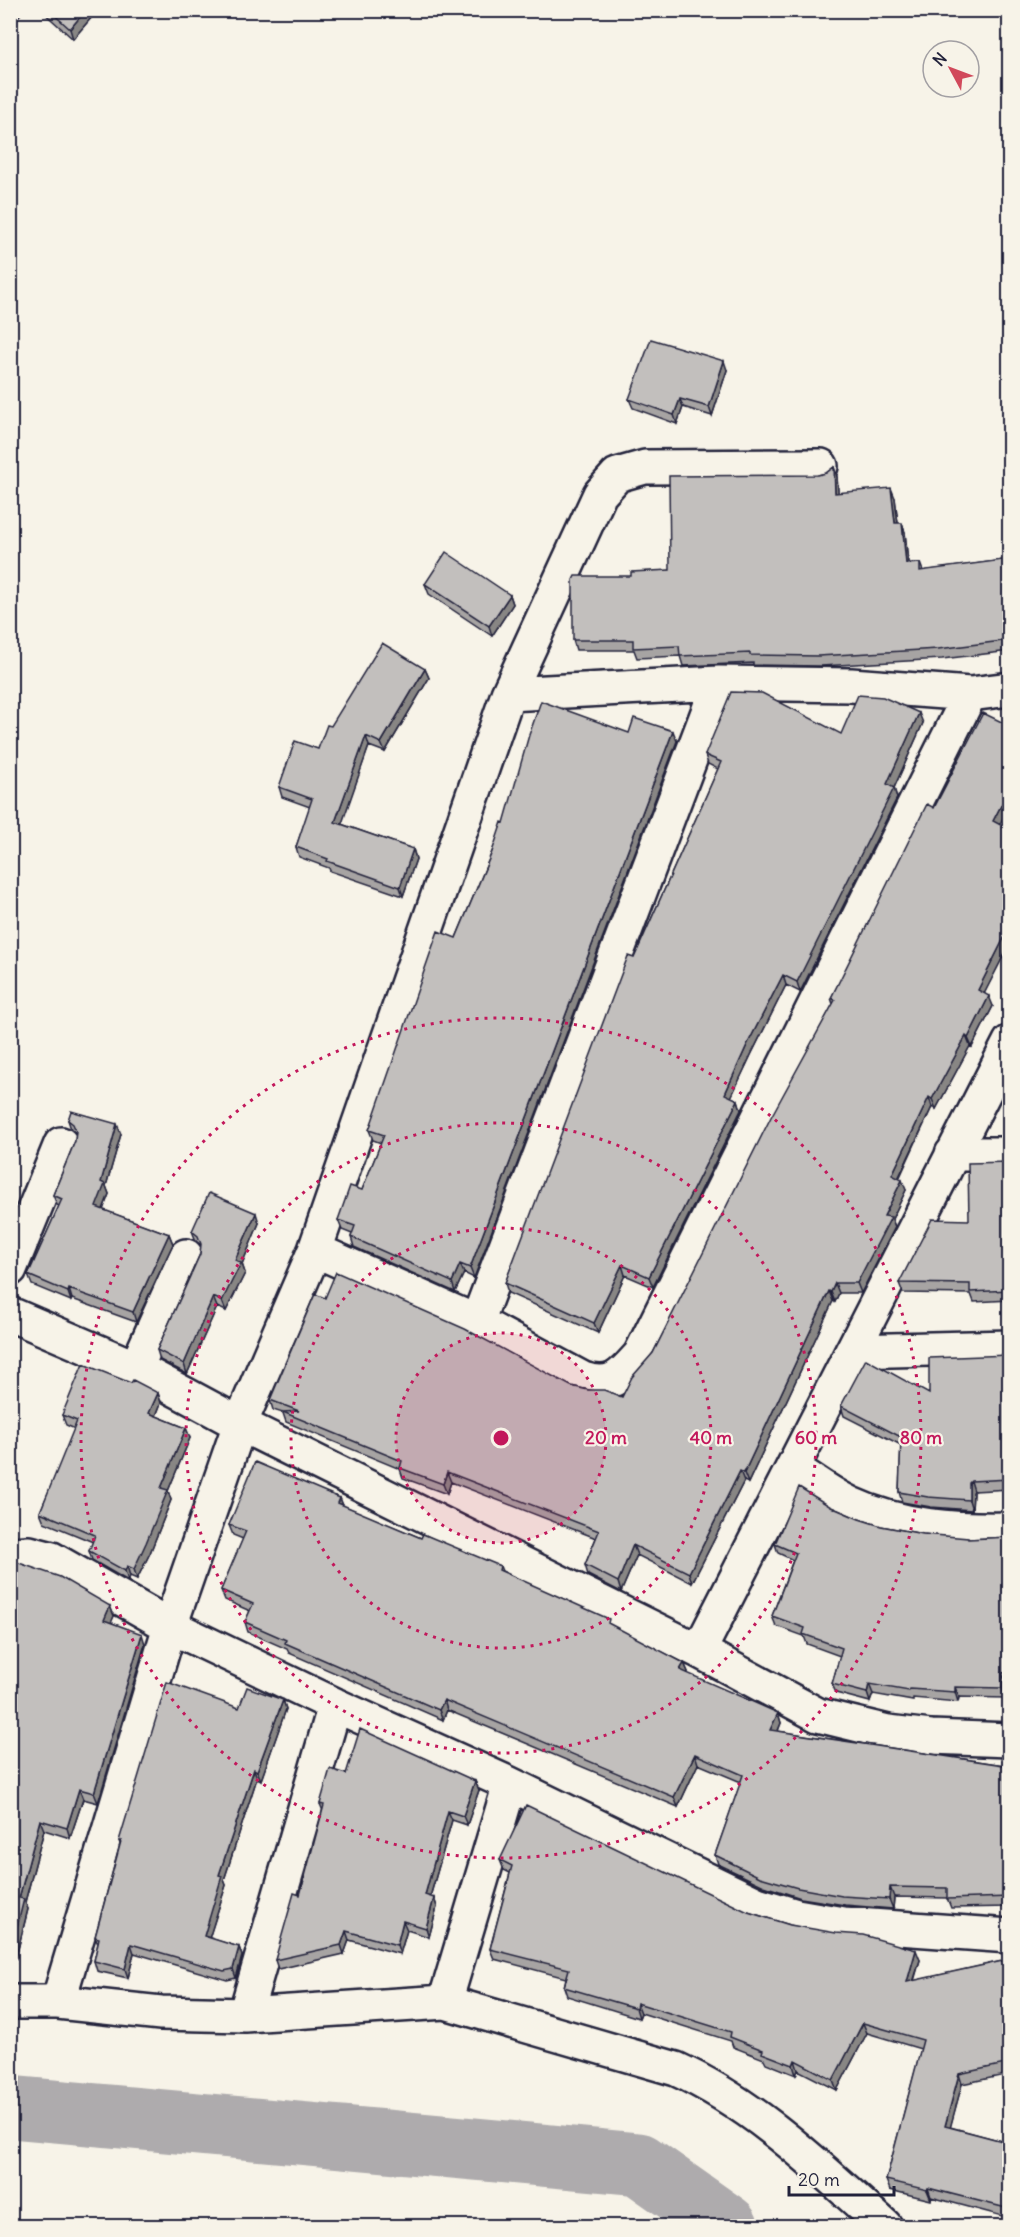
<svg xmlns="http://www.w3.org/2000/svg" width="1020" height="2237" viewBox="0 0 1020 2237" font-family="Delius,sans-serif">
  <rect width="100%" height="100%" fill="#f7f3e8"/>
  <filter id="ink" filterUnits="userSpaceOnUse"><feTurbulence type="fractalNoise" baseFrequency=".0167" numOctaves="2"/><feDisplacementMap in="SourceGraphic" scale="12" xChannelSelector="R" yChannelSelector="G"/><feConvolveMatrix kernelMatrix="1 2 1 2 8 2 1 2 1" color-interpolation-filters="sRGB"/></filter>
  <g filter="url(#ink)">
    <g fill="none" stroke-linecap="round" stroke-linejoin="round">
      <path stroke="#aeabad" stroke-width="63" d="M10 2107 639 2164 727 2226"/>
      <g stroke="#22223b" stroke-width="38">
        <path id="street" d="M970 694 1010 689
          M952 1154H1010
          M315 1250 477 1322 583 1379C613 1388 621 1376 640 1355L970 694 851 685 719 683 508 694
          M10 1269 61 1144
          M10 1314 136 1368 240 1424 315 1250 508 694 600 494 617 475 645 467 821 466
          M477 1322 719 683
          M852 1351 1010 1347
          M136 1368 186 1256
          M793 1468C812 1480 831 1495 851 1504 900 1527 957 1530 1010 1529
          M10 1554 29 1553 52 1559 170 1626 335 1705 510 1784 757 1904 797 1916 843 1924 1010 1936
          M699 1651 1010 1042
          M10 2002H58
          M445 2002 510 1784
          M245 2015 335 1705
          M885 2226C820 2168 756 2105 676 2069L445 2002 245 2015 161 2013 58 2002 170 1626 240 1424 699 1651 818 1715 888 1732 931 1737 1010 1740"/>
      </g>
      <use href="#street" stroke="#f7f3e8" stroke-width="33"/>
    </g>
    <path fill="#a7a4a3" stroke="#22223b" stroke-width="1.5" d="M41 10H98L73 39Z
      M727 370 712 416 683 407 677 424 633 408 629 399Z
      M834 467 837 477 838 493 895 498 898 523 905 532 908 563H920L923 571 1010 559V651L942 659 821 666 753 665V663L683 666 680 656 637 658 634 650H576L573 640 631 576 670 570 818 475 826 473Z
      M425 584 510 595 513 604 492 636 429 594Z
      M425 669 429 678 385 752 369 746 341 824 413 849 416 859 403 896 330 871 329 868 299 857 296 847 310 807 282 797 279 787 318 749 331 726Z
      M923 723 894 788 897 798 800 992 786 985 751 1055 731 1097 738 1100 741 1110 653 1287 625 1275 598 1333 508 1293 505 1283 634 958 718 769 708 764 705 755 841 734Z
      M629 733 677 741 474 1278 464 1273 455 1292 354 1247 351 1237 352 1234 342 1230 338 1220 362 1190 381 1143 373 1140 369 1130 456 938 504 823Z
      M934 808 1000 825 1010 943 984 993 993 1006 972 1047 970 1046 936 1109 932 1107 899 1179 906 1190 892 1219 895 1227 861 1293H839L835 1302 833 1301 748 1483 744 1481 692 1583 637 1555 621 1592 588 1575 585 1565 596 1538 451 1482 447 1494 403 1478 400 1469 286 1422 283 1413 273 1410 270 1400 325 1298 571 1386 622 1397 653 1353 833 1004 831 998Z
      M68 1120 121 1134 106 1186 109 1194 103 1210 169 1234 173 1244 136 1322 72 1299 71 1301 32 1285 28 1275 59 1206 57 1205 53 1195 75 1141 76 1133 71 1129Z
      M1010 1162V1300L974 1302 971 1294 903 1293 899 1283 969 1220 1007 1163Z
      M259 1223 242 1264 245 1273 226 1311 217 1307 187 1374 160 1360 157 1350 200 1254 201 1245 196 1241 192 1231Z
      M1010 1355V1489L974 1491 973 1492 972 1510 931 1507 902 1502 899 1492 901 1445 844 1416 841 1406 929 1394Z
      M158 1393 161 1403 156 1416 186 1428 190 1438 168 1491 171 1500 150 1553 137 1579 130 1576 128 1581 92 1560 89 1551 93 1542 44 1522 40 1512 75 1429 66 1425 62 1415Z
      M340 1498 343 1506 421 1538 500 1566 502 1571 684 1663 688 1672 687 1674 778 1713 781 1723 778 1731 1010 1766V1907L951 1908 947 1898 894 1897 893 1909 845 1905 801 1898 764 1886 718 1864 715 1855 741 1782 698 1764 678 1807 447 1710 443 1720 289 1653 287 1649 248 1632 245 1622 250 1611 225 1600 221 1590 243 1539 233 1535 229 1525Z
      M831 1507 859 1519 881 1526 923 1534 968 1539 1010 1537V1682H1006L1005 1698 959 1697 958 1702 913 1698V1701L873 1694 870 1702 836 1693 832 1684 840 1656 807 1644 804 1636 776 1626 772 1616 793 1560 778 1553 775 1544Z
      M10 1578 110 1606 114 1616 111 1622 145 1644 98 1803 83 1799 70 1838 44 1830 25 1902 28 1909 12 1973H10Z
      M283 1700 286 1709 261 1780 257 1778 224 1880 226 1885 209 1938 239 1947 242 1956 236 1978 227 1980 134 1953 128 1978 97 1971 94 1961 98 1944 95 1937 120 1844 119 1841 239 1708Z
      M346 1774 475 1781 479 1790 467 1825 452 1820 430 1897 434 1898 437 1907 429 1937 407 1930 400 1954 349 1940 344 1954 278 1969 275 1960 300 1895 323 1811 320 1804Z
      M500 1860 748 1912 790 1925 920 1960 914 1981 1007 1960 1010 1967V2074L962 2084 950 2127 1010 2143V2218L931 2197V2200L890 2190 886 2180 921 2049 867 2033 837 2090 798 2070 796 2075 766 2063 764 2059 733 2047 731 2041 641 2013 639 2018 567 1996 564 1987 566 1978 494 1959 490 1949 510 1873 504 1870Z"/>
    <path fill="#888684" stroke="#22223b" stroke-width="1.5" d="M12 10H24L10 27V13Z
      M86 10H98L73 39 70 29Z
      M724 361 727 370 712 416 709 407Z
      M680 399 683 407 677 424 674 415Z
      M834 467 837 477 839 503 835 493Z
      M891 488 895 498 899 533 895 523Z
      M902 523 905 532 909 573 906 564Z
      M510 595 513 604 492 636 489 626Z
      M425 669 429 678 385 752 381 743Z
      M919 713 923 723 893 790 894 788 897 798 800 992 797 982Z
      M673 731 677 741 474 1278 470 1268Z
      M366 736 369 746 339 832 335 822Z
      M1010 788V805L996 831 993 821Z
      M413 849 416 859 403 896 400 887Z
      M1010 926V943L981 1000 978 990Z
      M783 975 786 985 751 1055 728 1104 725 1094 747 1045Z
      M989 996 993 1006 972 1047 968 1038Z
      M966 1036 970 1046 936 1109 932 1099Z
      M929 1097 932 1107 895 1185 892 1175Z
      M738 1100 741 1110 653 1287 649 1277Z
      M117 1124 121 1134 106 1186 109 1194 100 1217 96 1207 101 1182Z
      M902 1180 906 1190 892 1219 895 1227 861 1293 857 1283 884 1216Z
      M256 1213 259 1223 242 1264 245 1273 226 1311 222 1301 235 1260Z
      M169 1234 173 1244 136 1322 133 1312Z
      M460 1264 464 1273 455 1292 452 1282Z
      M622 1265 625 1275 598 1333 594 1323Z
      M835 1283 839 1293 835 1302 831 1292Z
      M69 1289 72 1299 71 1301 68 1292Z
      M829 1291 833 1301 748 1483 744 1473Z
      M213 1297 217 1307 187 1374 184 1364Z
      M158 1393 161 1403 153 1423 149 1413Z
      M186 1428 190 1438 168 1491 171 1500 150 1553 137 1579 134 1569 161 1488Z
      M740 1471 744 1481 692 1583 689 1573Z
      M447 1472 451 1482 447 1494 443 1484Z
      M971 1481 974 1491 973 1492 972 1510 969 1500V1483Z
      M340 1498 344 1508 338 1503Z
      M633 1545 637 1555 621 1592 618 1582Z
      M127 1566 130 1576 128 1581 125 1571Z
      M110 1606 114 1616 108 1630 104 1620Z
      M142 1634 145 1644 98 1803 94 1793Z
      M684 1663 688 1672 684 1680 680 1670Z
      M1002 1673 1006 1682 1005 1698 1002 1688Z
      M869 1684 873 1694 870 1702 867 1693Z
      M955 1687 959 1697 958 1702 955 1692Z
      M283 1700 286 1709 261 1780 257 1771Z
      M444 1700 447 1710 443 1720 439 1710Z
      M778 1713 781 1723 774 1740 770 1730Z
      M695 1754 698 1764 678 1807 674 1797Z
      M254 1769 257 1778 224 1880 226 1885 207 1945 204 1936 219 1875Z
      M475 1781 479 1790 467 1825 463 1816Z
      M79 1789 83 1799 70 1838 67 1828Z
      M448 1811 452 1820 428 1904 425 1895Z
      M40 1820 44 1830 25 1902 28 1909 12 1973 10 1969V1955L19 1898Z
      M890 1887 894 1897 893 1909 889 1899Z
      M434 1898 437 1907 429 1937 426 1928Z
      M403 1921 407 1930 400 1954 397 1945Z
      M346 1931 349 1940 344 1954 341 1945Z
      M131 1944 134 1953 128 1978 125 1969Z
      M239 1947 242 1956 236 1978 233 1969Z
      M916 1950 920 1960 910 1992 907 1982Z
      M637 2003 641 2013 639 2018 636 2008Z
      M863 2023 867 2033 837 2090 833 2080Z
      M795 2060 798 2070 796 2075 793 2065Z
      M959 2074 962 2084 948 2136 945 2126Z
      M928 2188 931 2197V2200L927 2190Z"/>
    <path fill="#c2bfbd" stroke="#22223b" stroke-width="1.5" d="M49 10H86L70 29Z
      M651 339 724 361 709 407 680 399 674 415 629 399Z
      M834 467 835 493 891 488 895 523H902L906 564 920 563V571L1010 559V640L938 649 818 656 750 655V653L680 656 679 646 633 648V640H573V580L575 576H631V572L670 570 669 476 818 475 826 473Z
      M446 552 510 595 489 626 425 584Z
      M382 643 425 669 381 743 366 736 335 822 413 849 400 887 327 861 328 859 296 847 312 799 279 787 295 741 318 749 327 725 331 726Z
      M731 692 762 693 841 734 858 695 883 697 919 713 887 784 894 788 797 982 783 975 747 1045 725 1094 738 1100 649 1277 622 1265 594 1323 505 1283 628 956 634 958 721 762 705 755Z
      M541 701 629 733 634 718 673 731 470 1268 460 1264 452 1282 351 1237 355 1226 338 1220 350 1186 362 1190 384 1135 369 1130 438 931 456 938 492 852 502 822 504 823 529 735Z
      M983 713 1010 726V788L993 821 1010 830V926L978 990 989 996 968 1038 966 1036 932 1099 929 1097 892 1175 902 1180 884 1216 891 1217 857 1283H835L831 1292 829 1291 744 1473 740 1471 689 1573 633 1545 618 1582 585 1565 599 1531 447 1472 443 1484 400 1468 402 1461 283 1412 299 1411 270 1400 315 1294 325 1298 336 1272 465 1329 571 1386 588 1390H604L622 1397 632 1377 653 1353 771 1117 835 1000 831 998 927 804 934 808Z
      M71 1111 117 1124 101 1182 105 1184 96 1207 169 1234 133 1312 69 1289 68 1292 28 1275 62 1199 53 1195 75 1141 76 1131 73 1124 68 1120Z
      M1010 1162V1290L970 1292V1284L899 1283 932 1219 969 1220 968 1163Z
      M209 1193 256 1213 235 1260 241 1263 222 1301 213 1297 184 1364 157 1350 200 1254 201 1244 198 1236 192 1231Z
      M1010 1355V1479L971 1481 969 1483V1500L928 1497 899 1492 901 1437 841 1406 866 1359 929 1394V1358Z
      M83 1364 131 1383 133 1380 158 1393 149 1413 186 1428 161 1488 168 1490 146 1543 134 1569 127 1566 125 1571 89 1551 95 1535 40 1512 77 1421 62 1415Z
      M255 1462 340 1498 338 1503 421 1538 423 1534 500 1566 499 1570 609 1619 608 1623 684 1663 680 1670 778 1713 770 1730 1010 1766V1897L947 1899V1888L890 1887 889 1899 842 1896 798 1888 760 1877 715 1855 743 1775 695 1754 674 1797 444 1700 439 1710 285 1643 286 1640 245 1622 253 1604 221 1590 246 1531 229 1525Z
      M799 1487 831 1507 859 1519 881 1526 923 1534 968 1538V1539L1010 1537V1672L1002 1673V1688L955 1687V1692L910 1689 909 1691 869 1684 867 1693 832 1684 842 1648 803 1634 805 1628 772 1616 796 1553 775 1544Z
      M16 1562 60 1577 110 1606 104 1620 142 1634 94 1793 79 1789 67 1828 40 1820 19 1898 24 1899 10 1955V1578Z
      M167 1682 239 1708 247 1687 283 1700 257 1771 254 1769 219 1875 222 1876 204 1936 239 1947 233 1969 224 1971 131 1944 125 1969 94 1961 99 1938 95 1937 121 1841H119Z
      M360 1729 475 1781 463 1816 448 1811 425 1895 434 1898 426 1928 403 1921 397 1945 346 1931 341 1945 275 1960 294 1893 300 1895 324 1805 320 1804 330 1769 346 1774Z
      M526 1805 748 1912 790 1925 836 1933 863 1935 916 1950 907 1982 1007 1960 1010 1971V2063L959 2074 945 2126 1010 2143V2209L928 2188 927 2190 886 2180 923 2040 863 2023 833 2080 795 2060 793 2065 762 2053 763 2050 730 2037 731 2032 637 2003 636 2008 564 1987 569 1969 490 1949 512 1866 500 1860Z"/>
  </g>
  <circle cx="501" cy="1438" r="105" fill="#c2185b" fill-opacity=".12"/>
  <g fill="none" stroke="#c2185b" stroke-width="3" stroke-dasharray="3 6">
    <circle cx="501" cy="1438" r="105"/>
    <circle cx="501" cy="1438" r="210"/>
    <circle cx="501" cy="1438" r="315"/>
    <circle cx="501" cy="1438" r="420"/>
  </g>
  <circle cx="501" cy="1438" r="9" fill="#c2185b" stroke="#f7f3e8" stroke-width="3"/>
  <g font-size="18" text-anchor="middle" font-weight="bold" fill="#c2185b" stroke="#f7f3e8" stroke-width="4.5" stroke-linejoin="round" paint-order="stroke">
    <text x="606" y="1444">20 m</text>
    <text x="711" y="1444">40 m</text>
    <text x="816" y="1444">60 m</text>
    <text x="921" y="1444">80 m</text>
  </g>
  <rect width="1020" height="2237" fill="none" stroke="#f7f3e8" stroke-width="36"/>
  <rect x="18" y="18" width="984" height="2201" fill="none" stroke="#22223b" stroke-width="2" filter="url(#ink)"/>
  <g transform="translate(951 69) rotate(311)"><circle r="28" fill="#f7f3e8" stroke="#a29fa3" stroke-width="1.5"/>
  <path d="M0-4.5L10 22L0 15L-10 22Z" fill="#d1495b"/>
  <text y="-9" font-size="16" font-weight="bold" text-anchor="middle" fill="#22223b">N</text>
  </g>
  <path d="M789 2186v9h105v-9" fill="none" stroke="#22223b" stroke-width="3"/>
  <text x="798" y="2186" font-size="18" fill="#22223b" stroke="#f7f3e8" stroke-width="4.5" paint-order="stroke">20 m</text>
</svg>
